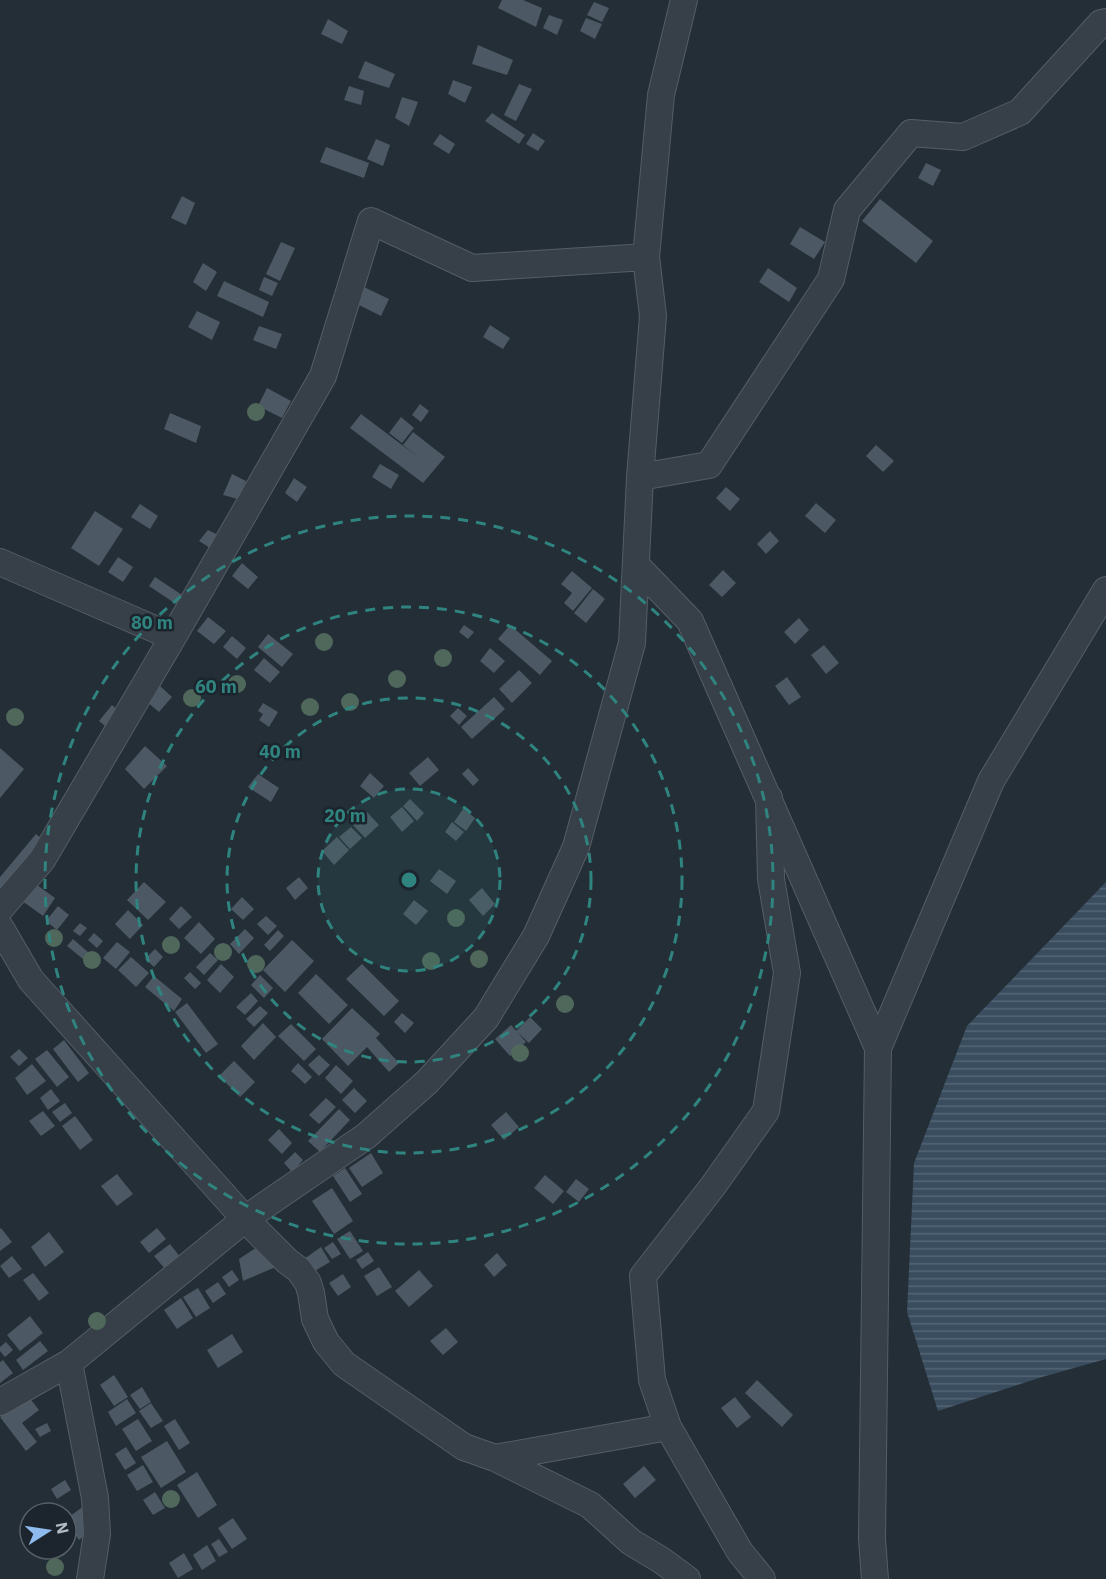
<svg xmlns="http://www.w3.org/2000/svg" width="1106" height="1579" viewBox="0 0 1106 1579" font-family="'IBM Plex Sans',sans-serif">
  <defs>
    <pattern id="water-rules" width="6" height="5" patternUnits="userSpaceOnUse" patternTransform="scale(1.5)"><rect width="6" height="5" fill="#3a4d5f"/><path d="M0 2.5h6" fill="none" stroke="#546574"/></pattern>
  </defs>
  <rect width="100%" height="100%" fill="#242e37"/>
  <path fill="url(#water-rules)" d="M1106 882V1359L1042 1377 938 1411 907 1312 914 1163 967 1026Z"/>
  <path fill="#4c5863" d="M502 0H523L542 8 536 27 498 8Z
    M594 2 609 8 602 22 587 15Z
    M549 15 563 20 557 35 543 28Z
    M586 18 602 24 595 39 580 31Z
    M328 19 348 31 342 44 321 34Z
    M478 45 513 60 507 75 472 64Z
    M365 61 395 74 389 88 358 78Z
    M453 80 472 87 465 103 448 94Z
    M519 84 532 89 516 121 504 115Z
    M349 86 364 91 361 105 344 100Z
    M402 97 418 102 409 126 395 118Z
    M492 113 525 135 519 144 485 121Z
    M533 133 545 141 538 151 526 144Z
    M440 134 455 144 449 154 433 144Z
    M376 139 390 145 383 166 367 159Z
    M326 147 369 163 364 178 320 162Z
    M926 163 941 170 933 186 918 178Z
    M182 196 195 203 186 225 171 218Z
    M880 199 933 241 916 263 862 221Z
    M800 227 825 242 814 259 790 244Z
    M281 242 295 248 280 281 266 274Z
    M203 263 217 272 206 291 193 282Z
    M768 268 797 288 789 302 759 282Z
    M264 277 278 283 272 296 259 290Z
    M224 281 269 302 263 317 217 296Z
    M364 287 389 299 381 316 357 304Z
    M197 311 220 322 212 340 188 327Z
    M490 325 510 338 503 349 483 337Z
    M259 326 282 334 276 349 253 340Z
    M267 388 291 401 282 418 258 406Z
    M420 404 429 411 421 422 412 415Z
    M170 413 201 426 196 443 164 429Z
    M361 414 418 457 403 445 413 432 445 457 423 483 350 428Z
    M401 417 414 428 402 443 389 433Z
    M876 445 894 461 883 472 866 456Z
    M380 464 399 475 391 489 372 477Z
    M232 474 246 481 238 499 223 495Z
    M294 478 307 487 297 502 285 493Z
    M726 487 740 499 730 511 716 498Z
    M816 503 836 520 825 533 805 516Z
    M140 504 158 516 150 529 131 517Z
    M95 511 123 529 99 566 71 548Z
    M208 530 220 536 215 551 199 541Z
    M770 531 779 541 766 554 757 544Z
    M118 557 133 567 123 582 108 572Z
    M242 563 258 577 248 589 232 576Z
    M723 570 736 583 722 597 709 585Z
    M572 571 592 588 573 611 564 603 572 593 561 584Z
    M155 577 185 597 179 606 149 586Z
    M593 589 605 599 586 623 574 613Z
    M208 617 226 631 214 644 197 631Z
    M799 618 809 630 795 644 784 632Z
    M464 625 474 632 468 639 459 632Z
    M510 625 552 661 540 675 498 639Z
    M268 634 293 654 282 667 258 647Z
    M232 636 246 648 237 659 223 647Z
    M824 645 839 663 826 674 811 655Z
    M490 648 505 661 494 673 480 661Z
    M264 658 280 672 270 683 254 670Z
    M519 670 532 683 512 703 499 689Z
    M787 677 801 697 789 705 775 686Z
    M159 685 172 697 159 712 146 701Z
    M494 697 505 709 472 739 461 727Z
    M263 703 278 712 269 727 259 720 263 714 258 711Z
    M112 705 125 716 112 732 99 721Z
    M458 708 467 716 459 725 450 716Z
    M145 746 167 766 144 789 125 769Z
    M0 748 24 769 0 798Z
    M428 757 439 770 420 786 409 773Z
    M468 768 479 780 473 786 462 774Z
    M370 773 384 786 374 798 360 786Z
    M258 774 279 788 271 802 248 787Z
    M410 799 424 813 417 821 403 806Z
    M402 807 414 821 402 832 390 817Z
    M463 809 475 818 466 831 454 822Z
    M367 812 379 825 365 838 353 825Z
    M452 822 464 832 456 841 445 832Z
    M351 827 362 838 350 849 339 837Z
    M36 834 49 845 0 898V877Z
    M337 837 349 850 334 865 322 851Z
    M439 869 456 881 447 894 430 881Z
    M299 877 308 888 295 900 286 888Z
    M30 880 55 898 43 916 18 898Z
    M144 882 166 902 148 920 127 900Z
    M482 888 495 904 483 916 469 900Z
    M242 897 254 909 243 920 231 909Z
    M414 900 428 911 416 925 403 914Z
    M58 906 69 915 57 930 46 921Z
    M181 906 192 917 179 929 169 919Z
    M128 910 143 925 130 939 115 924Z
    M266 916 277 926 268 935 257 924Z
    M199 922 215 939 201 954 184 938Z
    M80 923 87 928 80 936 73 931Z
    M245 929 254 938 239 954 230 944Z
    M278 930 284 936 270 951 264 945Z
    M94 933 103 941 97 948 88 940Z
    M73 939 89 953 83 959 67 946Z
    M292 940 314 961 285 992 263 970Z
    M117 942 130 952 116 969 103 958Z
    M155 949 163 957 154 967 145 959Z
    M210 953 218 960 204 975 196 967Z
    M131 957 149 973 136 987 118 970Z
    M221 964 234 977 220 993 207 980Z
    M362 964 399 1001 384 1016 346 979Z
    M190 972 201 983 195 989 184 978Z
    M316 974 348 1005 329 1024 298 993Z
    M260 975 273 988 264 998 251 985Z
    M154 976 182 999 174 1011 145 987Z
    M251 993 258 1001 245 1015 236 1007Z
    M187 1003 218 1044 206 1053 175 1012Z
    M260 1006 268 1013 254 1027 246 1019Z
    M352 1008 380 1034 376 1038 399 1063 389 1072 367 1047 348 1066 322 1039Z
    M402 1013 414 1023 405 1033 394 1022Z
    M530 1017 542 1029 529 1043 516 1031Z
    M263 1023 276 1037 254 1060 241 1046Z
    M291 1024 316 1049 304 1061 278 1036Z
    M511 1025 526 1042 510 1056 495 1039Z
    M64 1040 89 1073 78 1082 53 1049Z
    M19 1049 28 1058 19 1066 10 1057Z
    M47 1050 69 1077 57 1087 35 1059Z
    M319 1055 330 1065 319 1076 308 1065Z
    M234 1061 255 1082 240 1097 219 1076Z
    M298 1063 312 1077 305 1084 291 1071Z
    M32 1064 46 1081 27 1095 15 1078Z
    M336 1065 353 1081 341 1094 325 1078Z
    M354 1088 367 1101 355 1113 342 1100Z
    M51 1089 60 1101 48 1110 40 1098Z
    M326 1098 336 1107 319 1124 309 1115Z
    M65 1103 72 1113 60 1122 52 1112Z
    M339 1109 350 1120 320 1152 308 1141Z
    M43 1111 55 1126 41 1136 29 1121Z
    M506 1112 519 1127 504 1140 491 1125Z
    M75 1116 93 1140 80 1150 62 1126Z
    M279 1129 292 1143 282 1154 268 1140Z
    M295 1152 303 1160 292 1172 284 1163Z
    M371 1153 383 1173 362 1187 349 1168Z
    M345 1168 362 1194 350 1202 333 1176Z
    M117 1174 133 1194 117 1206 101 1186Z
    M545 1175 564 1191 553 1204 534 1188Z
    M576 1179 589 1189 579 1202 566 1192Z
    M332 1188 353 1221 334 1234 312 1201Z
    M1 1228 12 1242 0 1251V1229Z
    M157 1228 166 1239 149 1253 140 1242Z
    M350 1231 363 1251 350 1259 337 1239Z
    M49 1232 64 1252 45 1267 31 1247Z
    M266 1241 278 1266 243 1281 239 1259Z
    M333 1242 341 1254 332 1259 324 1248Z
    M170 1244 181 1258 166 1270 154 1256Z
    M321 1247 330 1262 313 1272 304 1259Z
    M368 1252 374 1261 362 1269 356 1260Z
    M497 1253 507 1265 494 1277 484 1265Z
    M12 1256 22 1269 9 1278 0 1266Z
    M379 1267 392 1287 377 1296 364 1276Z
    M232 1270 239 1280 229 1287 222 1277Z
    M419 1270 433 1286 409 1307 395 1291Z
    M33 1273 49 1293 39 1301 23 1280Z
    M343 1274 351 1287 338 1296 329 1283Z
    M218 1282 226 1294 213 1303 205 1291Z
    M198 1288 210 1308 196 1317 183 1297Z
    M181 1298 193 1318 177 1329 164 1310Z
    M30 1316 43 1333 20 1351 7 1335Z
    M446 1328 458 1342 443 1355 430 1341Z
    M232 1334 243 1352 218 1368 207 1350Z
    M40 1341 48 1351 23 1370 16 1360Z
    M6 1342 13 1350 5 1357 0 1351V1347Z
    M3 1360 13 1373 0 1383V1362Z
    M114 1375 128 1397 114 1406 100 1385Z
    M757 1380 793 1415 782 1427 745 1393Z
    M142 1387 151 1402 140 1409 130 1395Z
    M28 1396 39 1410 22 1423 37 1442 26 1451 0 1417Z
    M735 1397 751 1417 737 1428 721 1408Z
    M127 1399 136 1413 116 1426 108 1412Z
    M151 1403 163 1421 151 1428 139 1411Z
    M138 1419 152 1441 136 1451 122 1429Z
    M175 1419 190 1443 179 1450 164 1426Z
    M47 1423 51 1431 40 1437 35 1429Z
    M167 1441 186 1472 161 1488 141 1457Z
    M126 1447 136 1463 125 1470 115 1454Z
    M143 1465 153 1482 137 1491 127 1475Z
    M644 1466 656 1480 635 1498 623 1484Z
    M197 1472 217 1505 198 1518 177 1485Z
    M65 1480 71 1490 57 1499 51 1489Z
    M155 1492 165 1508 153 1515 143 1500Z
    M91 1501 105 1521 79 1540 66 1522V1519Z
    M233 1518 247 1539 232 1549 218 1528Z
    M219 1539 228 1552 219 1557 211 1544Z
    M207 1545 216 1561 202 1570 193 1555Z
    M184 1553 193 1569 178 1578 169 1563Z"/>
  <g fill="none" stroke-linecap="round" stroke-linejoin="round">
    <g stroke="#555d66" stroke-width="28">
      <path id="minor" d="M640 477 709 465 831 279 847 210 911 133 963 137 1020 112 1101 23 1106 22
        M0 562 173 637
        M636 565 690 621 878 1048
        M0 909 42 860 173 637 323 376 371 221 472 268 646 257
        M0 927 31 980 245 1219 287 1261 299 1270 308 1283 311 1293 315 1319 326 1342 344 1364 464 1447 495 1458 590 1505 631 1542 661 1560 687 1579
        M0 1402 69 1363
        M495 1458 668 1427
        M90 1579 97 1534 95 1498 69 1363 245 1219 366 1136 427 1082 486 1018 536 936 576 847 632 643 640 477 653 316 646 257 661 95 684 0
        M762 1579 740 1552 668 1427 652 1380 643 1276 713 1186 766 1111 787 973 771 879 769 798
        M875 1579 872 1539 878 1048 991 781 1106 590"/>
    </g>
    <use href="#minor" stroke="#373f48" stroke-width="26"/>
  </g>
  <g fill="#4f685b">
    <circle cx="256" cy="412" r="9"/>
    <circle cx="324" cy="642" r="9"/>
    <circle cx="443" cy="658" r="9"/>
    <circle cx="397" cy="679" r="9"/>
    <circle cx="237" cy="684" r="9"/>
    <circle cx="192" cy="698" r="9"/>
    <circle cx="350" cy="702" r="9"/>
    <circle cx="310" cy="707" r="9"/>
    <circle cx="15" cy="717" r="9"/>
    <circle cx="456" cy="918" r="9"/>
    <circle cx="54" cy="938" r="9"/>
    <circle cx="171" cy="945" r="9"/>
    <circle cx="223" cy="952" r="9"/>
    <circle cx="479" cy="959" r="9"/>
    <circle cx="92" cy="960" r="9"/>
    <circle cx="431" cy="961" r="9"/>
    <circle cx="256" cy="964" r="9"/>
    <circle cx="565" cy="1004" r="9"/>
    <circle cx="520" cy="1053" r="9"/>
    <circle cx="97" cy="1321" r="9"/>
    <circle cx="171" cy="1499" r="9"/>
    <circle cx="55" cy="1567" r="9"/>
  </g>
  <circle cx="409" cy="880" r="91" fill="#30847f" fill-opacity=".12"/>
  <g fill="none" stroke="#30847f" stroke-width="3" stroke-dasharray="10 8">
    <circle cx="409" cy="880" r="91"/>
    <circle cx="409" cy="880" r="182"/>
    <circle cx="409" cy="880" r="273"/>
    <circle cx="409" cy="880" r="364"/>
  </g>
  <circle cx="409" cy="880" r="9" fill="#30847f" stroke="#1c242d" stroke-width="3"/>
  <g font-size="18" text-anchor="middle" font-weight="bold" fill="#30847f" stroke="#1c242d" stroke-width="5" stroke-linejoin="round" paint-order="stroke">
    <text x="152" y="629">80 m</text>
    <text x="216" y="693">60 m</text>
    <text x="280" y="758">40 m</text>
    <text x="345" y="822">20 m</text>
  </g>
  <g transform="translate(48 1531) rotate(78)"><circle r="28" fill="#1c242d" stroke="#586069" stroke-width="1.5"/>
  <path d="M0-4.5L10 22L0 15L-10 22Z" fill="#8ebaed"/>
  <text y="-9" font-size="16" font-weight="bold" text-anchor="middle" fill="#b2bac4">N</text>
  </g>
</svg>
